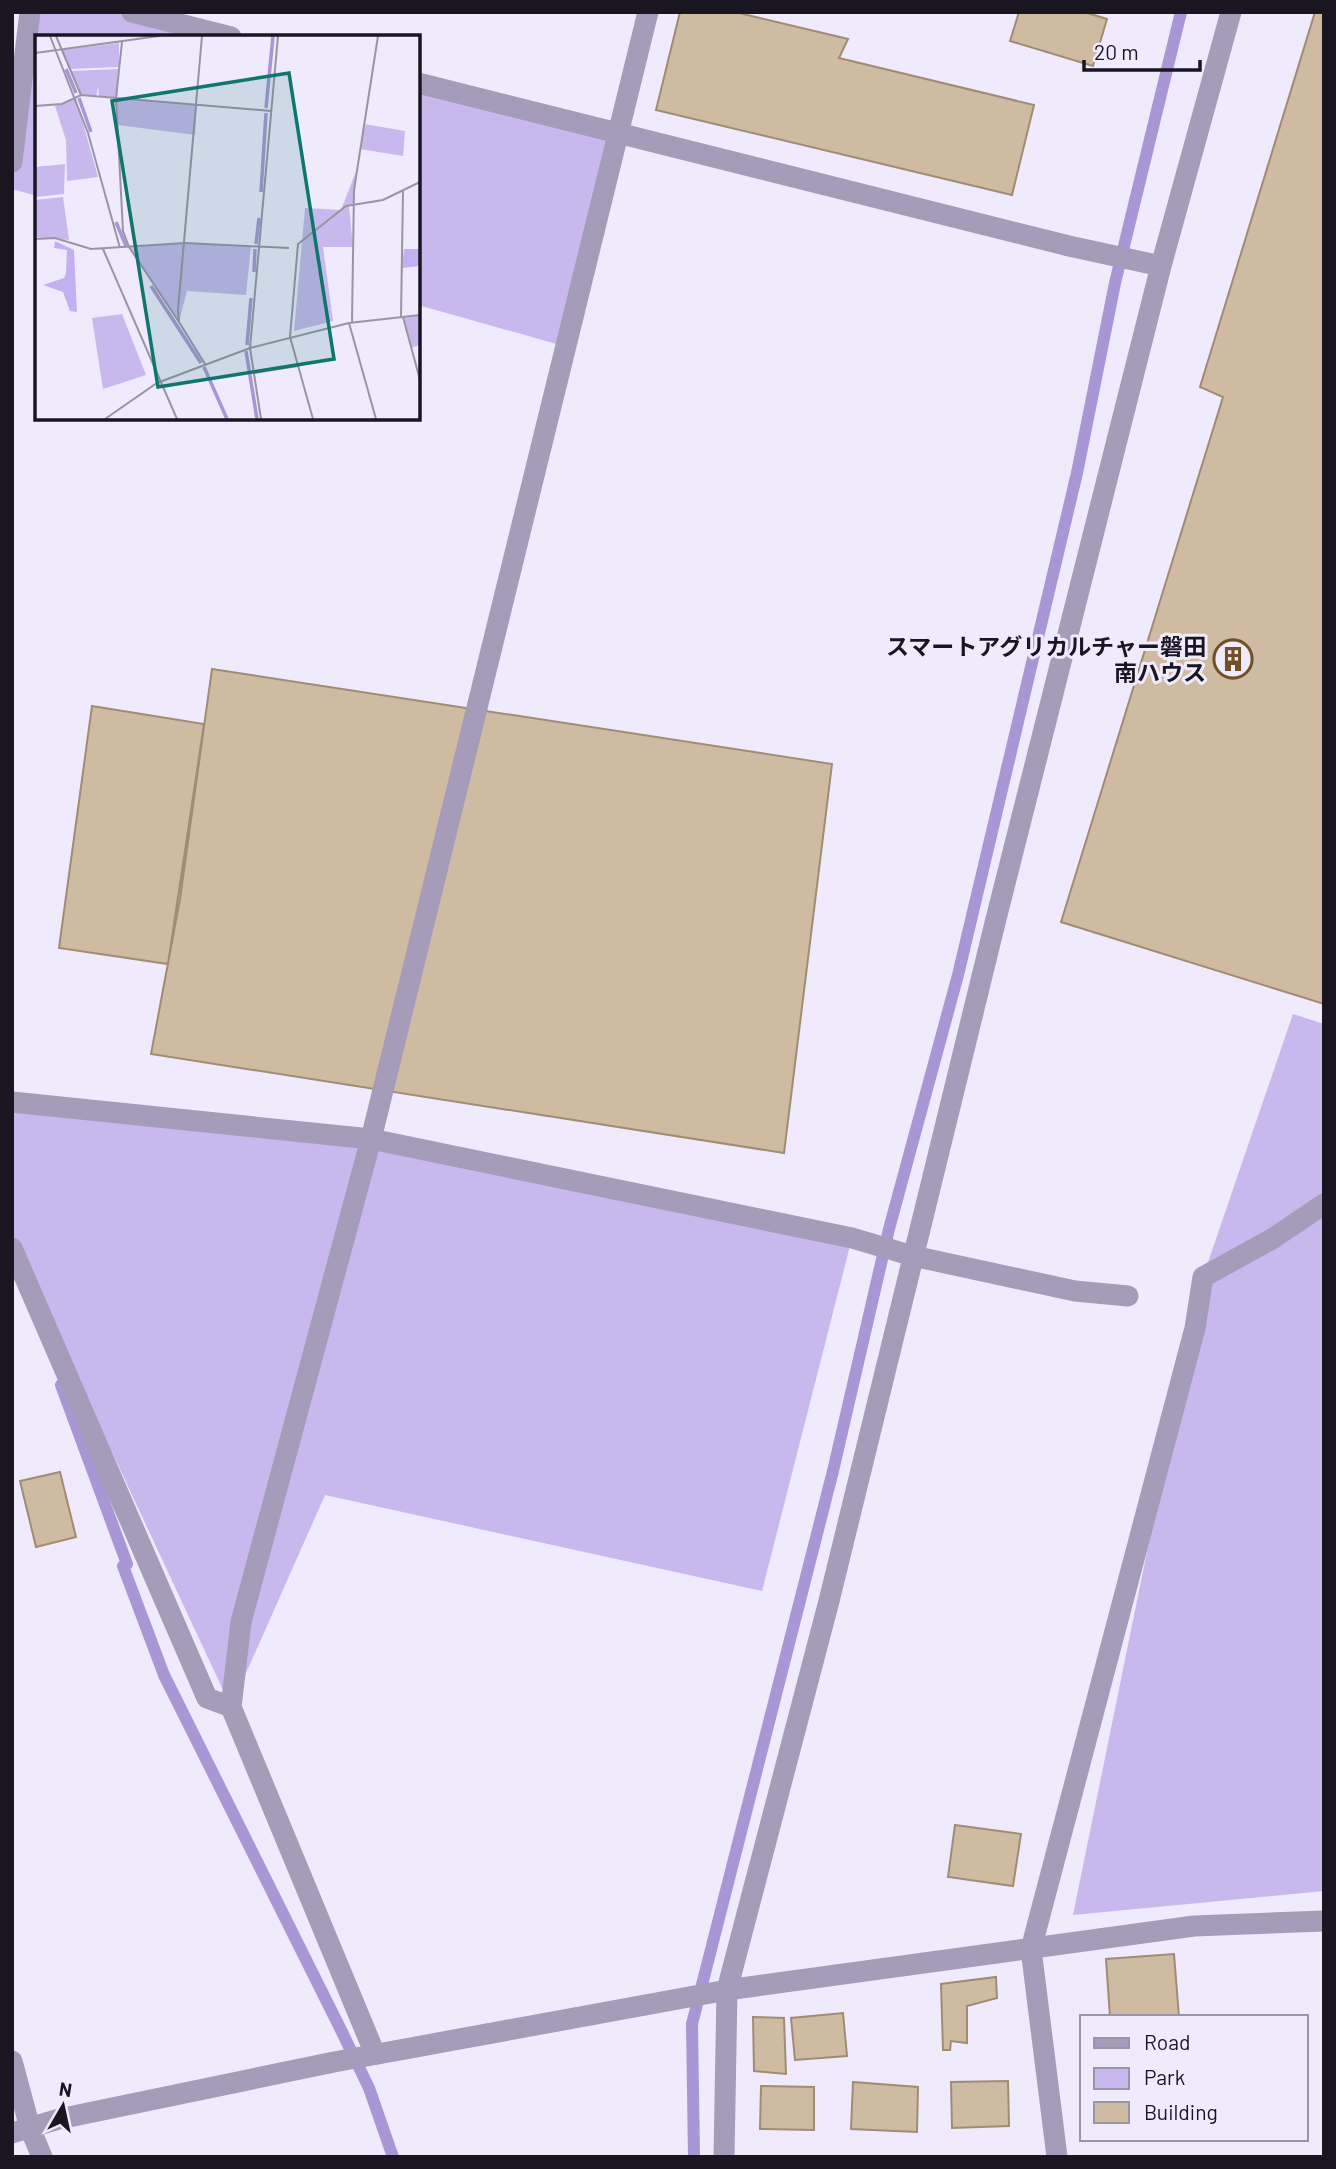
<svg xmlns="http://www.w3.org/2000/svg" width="1336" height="2169" viewBox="0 0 1336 2169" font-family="Barlow,'Noto Sans JP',sans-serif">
  <rect width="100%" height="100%" fill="#efeafc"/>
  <path fill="#c8b8ee" d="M30 12H132L231 37H37V196L12 189V163Z
    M418 83 619 132 567 347 418 305Z
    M1293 1014 1324 1024V1891L1073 1915 1203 1277Z
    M12 1106 371 1139 852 1238 762 1591 325 1495 231 1707 12 1238Z"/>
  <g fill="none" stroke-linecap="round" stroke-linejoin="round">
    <path stroke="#a996d4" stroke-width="12" d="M61 1385 127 1564 123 1566 164 1675 341 2030 369 2088 393 2157
      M694 2157 692 2024 833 1471 889 1229 958 975 1077 473 1115 283 1181 12"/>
  </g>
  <path fill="#cfbaa2" stroke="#a08c75" stroke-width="2" d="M680 12H735L848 39 839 58 1034 105 1012 195 656 110Z
    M1019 12H1084L1107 19 1093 66 1010 41Z
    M1315 12H1324V1004L1061 922 1223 397 1200 387Z
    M212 669 832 764 784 1153 151 1054 180 899Z
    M92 706 204 724 168 964 59 948Z
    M60 1472 76 1537 36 1547 20 1481Z
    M955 1825 1021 1834 1013 1886 948 1877Z
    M1174 1954 1179 2017H1110L1106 1959Z
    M996 1977 997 1998 967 2006V2043L951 2041 950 2050H943L941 1984Z
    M843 2013 847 2056 795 2060 791 2018Z
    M753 2017 784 2018 786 2074 754 2071Z
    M1008 2081 1009 2126 952 2128 951 2082Z
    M853 2082 918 2087 917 2132 851 2129Z
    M761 2086 814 2087V2130L760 2129Z"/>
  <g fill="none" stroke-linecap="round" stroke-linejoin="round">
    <path stroke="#a49cb8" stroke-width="21" d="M132 12 231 37
      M418 83 1069 246 1161 266
      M12 162 30 12
      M12 1102 371 1139 852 1238 913 1256 1075 1291 1128 1296
      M12 1248 207 1698 231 1707
      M375 2054 231 1707 241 1622 371 1139 648 12
      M12 2061 30 2128 42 2157
      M12 2133 59 2119 334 2062 727 1990 1194 1926 1324 1921
      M724 2157 727 1990 829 1601 995 923 1161 266 1231 12
      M1057 2157 1031 1949 1195 1328 1203 1277 1272 1239 1324 1204"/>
  </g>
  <defs>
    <g id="building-ring" transform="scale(2.0125)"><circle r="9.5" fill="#efeafc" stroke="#705026" stroke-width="1.5"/><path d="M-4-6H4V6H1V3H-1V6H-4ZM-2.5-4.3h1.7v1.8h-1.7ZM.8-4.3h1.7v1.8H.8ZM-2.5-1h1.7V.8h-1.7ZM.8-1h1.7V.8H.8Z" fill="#705026"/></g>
  </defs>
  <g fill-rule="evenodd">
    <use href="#building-ring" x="1233" y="659"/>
  </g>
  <g text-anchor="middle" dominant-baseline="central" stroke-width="6" stroke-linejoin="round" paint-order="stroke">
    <g font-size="23" font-weight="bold" fill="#191621" stroke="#efeafc" text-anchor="end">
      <text x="1206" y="646">スマートアグリカルチャー磐田<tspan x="1206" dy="26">南ハウス</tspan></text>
    </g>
  </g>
  <g transform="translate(35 35)">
    <rect width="385" height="385" fill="#efeafc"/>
    <path d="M84 8V32L34 34 26 15ZM84 34 82 63 162 70 160 100 83 90 81 63 64 62 63 51 61 62 46 60 35 36ZM41 63 63 142 32 146 31 105 20 71ZM329 89 370 96 368 121 325 114ZM30 129 29 159 0 162V132ZM322 134 319 168 314 171 318 212H288L298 286 259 296 270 173 306 175ZM28 162 34 205 0 202V165ZM150 208 216 211 211 260 152 256 144 287 94 212ZM87 279 111 340 68 354 57 283ZM385 280V310L376 313 368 282Z" fill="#c8b8ee"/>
    <path d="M20 206 39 215 42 277 35 276 28 257 8 250 29 243 31 238 32 215 19 213ZM369 214H385V231L367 233Z" fill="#c3b0f0"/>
    <path fill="none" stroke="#a996d4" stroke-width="3.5" d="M31 34 41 58M44 63 56 97M231 73 238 1M226 157 231 78M81 187 91 211M221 209 224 183M219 237 220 214M116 251 166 328M212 310 216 263M211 316 222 384M169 332 192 384"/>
    <path fill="none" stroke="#9995a4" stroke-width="2" d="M15 1 53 98 85 213M21 1 46 60M167 1 143 275 144 287 170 329M87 7 81 63 88 196 94 212 144 287M0 18 124 1M0 71 27 69 46 60 236 76M0 204 20 203 56 214 150 208 254 213M68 214 142 384M366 282 368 156M368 282 385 345M317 287 319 155 343 1M314 288 341 384M219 338 263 331M70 384 122 348 215 313 314 288 385 280M226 384 215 313 243 1M278 384 255 302 263 209 311 171 348 165 385 147"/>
    <path fill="#0f766e" fill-opacity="0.15" stroke="#0f766e" stroke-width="3.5" d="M254 38 299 324 123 352 77 66Z"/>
    <rect width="385" height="385" fill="none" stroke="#191621" stroke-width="3.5"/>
  </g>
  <rect width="1336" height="2169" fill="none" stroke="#191621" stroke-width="28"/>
  <rect x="1080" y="2015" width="228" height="126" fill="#efeafc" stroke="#9995a4" stroke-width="2"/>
  <rect x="1094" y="2038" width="35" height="10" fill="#a49cb8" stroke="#9995a4" stroke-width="2"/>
  <text x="1144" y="2050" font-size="21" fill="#191621">Road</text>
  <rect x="1094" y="2068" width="35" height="21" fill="#c8b8ee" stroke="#9995a4" stroke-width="2"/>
  <text x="1144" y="2085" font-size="21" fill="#191621">Park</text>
  <rect x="1094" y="2102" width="35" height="21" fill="#cfbaa2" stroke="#9995a4" stroke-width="2"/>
  <text x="1144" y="2120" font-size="21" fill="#191621">Building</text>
  <g transform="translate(63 2106) rotate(9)" stroke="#efeafc" stroke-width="5" paint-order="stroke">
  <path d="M0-5L12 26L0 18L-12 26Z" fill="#191621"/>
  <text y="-10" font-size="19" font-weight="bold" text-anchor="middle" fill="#191621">N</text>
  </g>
  <path d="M1084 60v10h116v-10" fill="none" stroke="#191621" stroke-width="3.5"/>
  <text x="1094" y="60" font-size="21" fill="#191621" stroke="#efeafc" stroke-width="5" paint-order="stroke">20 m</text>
</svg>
